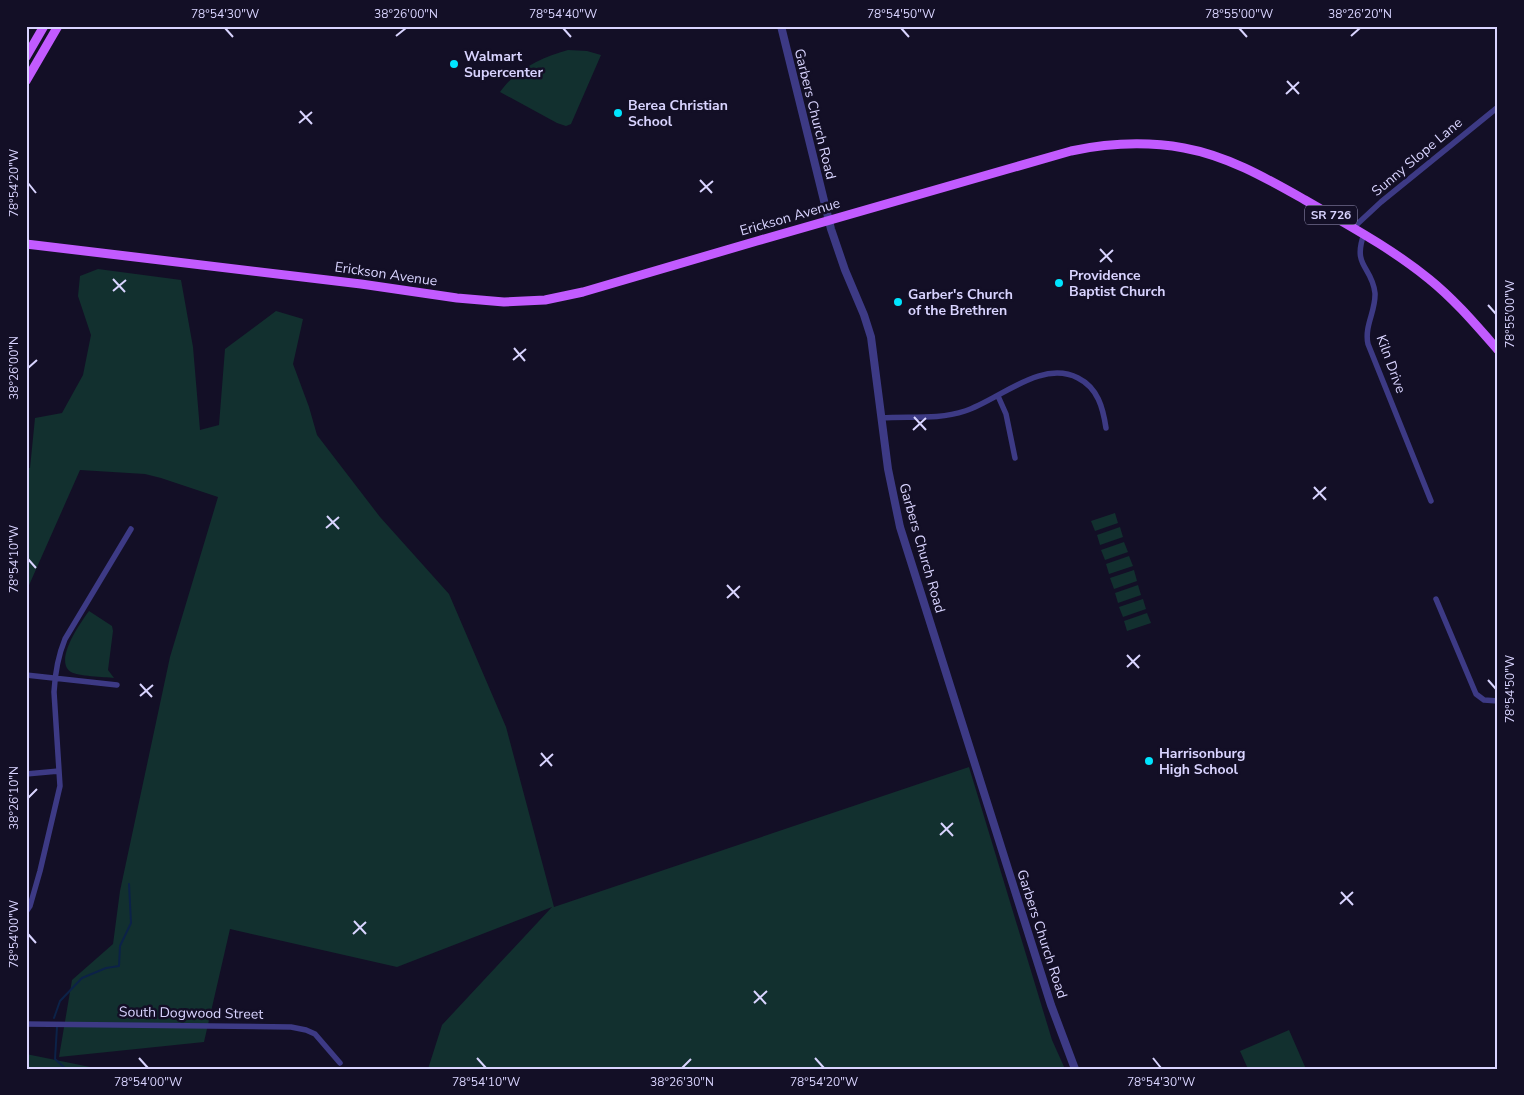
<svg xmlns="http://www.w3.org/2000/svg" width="1524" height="1095" viewBox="0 0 1524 1095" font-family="'Nunito Sans',sans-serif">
  <rect width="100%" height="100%" fill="#130f26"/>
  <path fill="#12302f" d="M568 50 587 51 601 55 571 124 566 126 557 123 500 92C515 70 542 57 568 50Z
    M98 269 181 280 193 347 200 430 219 425 225 349 276 311 303 319 293 364 309 407 317 435 380 517 449 594 506 727 554 907 969 767 1052 1040 1065 1069H428L442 1025 552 907 397 967 230 929 204 1042 59 1057 72 980 113 944 120 891 170 657 218 497 161 478 145 474 80 470 26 592V468H30L35 418 62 413 83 375 91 335 78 296 80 276Z
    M1115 513 1118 523 1095 531 1091 521Z
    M1120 527 1123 537 1100 545 1097 535Z
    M1124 542 1128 552 1105 560 1101 550Z
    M1129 556 1133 566 1109 574 1106 564Z
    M1134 570 1137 581 1114 589 1110 578Z
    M1138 585 1141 595 1118 603 1115 593Z
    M1143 599 1146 609 1123 617 1119 607Z
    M89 611 112 626 113 631 108 670 114 678C105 677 77 676 71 672 53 661 81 622 89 611Z
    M1147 613 1151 623 1127 631 1124 621Z
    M1289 1030 1306 1069H1248L1240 1051Z
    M26 1054 100 1069H26Z"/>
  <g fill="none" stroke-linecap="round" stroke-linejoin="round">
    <path stroke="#0c2248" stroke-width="2" d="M54 1018 60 1001 82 978 106 968 119 966 120 946 131 923 129 884
      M57 1027 55 1059 66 1069"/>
    <path stroke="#3d3a85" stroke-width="5.5" d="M1353 228 1381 202 1498 107
      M1364 234C1352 267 1372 266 1375 293 1376 311 1364 326 1368 344L1431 501
      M998 396 1006 414 1015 458
      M881 418C909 416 938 420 965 411 999 400 1041 359 1078 378 1098 388 1103 408 1106 428
      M1436 599 1476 694 1484 700 1498 701
      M26 675 117 685
      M26 774 59 771
      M26 912 30 906 40 871 60 786 54 692C55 674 58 656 65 639L131 529
      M26 1024 291 1027 306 1030 315 1034 340 1063"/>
    <path stroke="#3d3a85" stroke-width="8" d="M781 26 831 229 845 270 864 315 871 337 888 469 900 527 1051 1005 1075 1069"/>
    <path stroke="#c25bff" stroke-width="9" d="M26 57 44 26
      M26 81 58 26
      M26 244 361 284 457 298 504 302 545 300 583 292 757 241 1071 151C1109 143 1145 141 1184 148 1228 156 1266 178 1305 200 1348 225 1391 248 1429 279 1455 300 1476 325 1498 350"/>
  </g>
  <path fill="none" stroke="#d9d4ff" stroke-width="2" d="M225 28 233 37M563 28 571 37M901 28 909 37M1239 28 1247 37M396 36 406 28M1351 36 1360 28M1287 81 1299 94M1286 94 1299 82M300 111 312 124M299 123 312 112M700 180 712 193M28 183 36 193M700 192 713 181M1100 249 1112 262M1100 262 1113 250M113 279 125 292M113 291 126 280M1488 305 1496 314M514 348 525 361M513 360 526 349M28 368 37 360M914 417 926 430M913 430 926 418M1314 487 1326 500M1313 499 1326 487M327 516 339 529M326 528 339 517M28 559 36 568M727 585 739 598M727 598 740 586M1127 655 1139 668M1127 667 1140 655M1488 680 1496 689M140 684 152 697M140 696 153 685M541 753 552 766M540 766 553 754M28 798 37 789M941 823 953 836M940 835 953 823M1341 892 1353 905M1340 904 1353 892M354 921 366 934M28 934 36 943M353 934 366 922M754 991 766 1004M754 1003 767 991M139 1058 148 1068M477 1058 486 1068M815 1058 824 1068M1153 1058 1161 1068M682 1068 691 1059"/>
  <g fill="#00e5ff" stroke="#130f26" stroke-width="2">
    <circle cx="454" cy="64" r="5"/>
    <circle cx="618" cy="113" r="5"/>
    <circle cx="1059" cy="283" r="5"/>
    <circle cx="898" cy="302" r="5"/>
    <circle cx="1149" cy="761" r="5"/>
  </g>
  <g text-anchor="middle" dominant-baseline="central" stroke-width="5" stroke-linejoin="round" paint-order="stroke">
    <rect fill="#130f26" stroke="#9e99be" stroke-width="1" x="1305" y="205.5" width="52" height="19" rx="4"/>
    <g font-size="12" font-weight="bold" fill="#d9d4ff">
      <text x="1331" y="215">SR 726</text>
    </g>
    <g font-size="14" font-weight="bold" fill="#d9d4ff" stroke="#130f26" text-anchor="start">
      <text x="464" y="56">Walmart<tspan x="464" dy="16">Supercenter</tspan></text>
      <text x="628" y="105">Berea Christian<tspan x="628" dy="16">School</tspan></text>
      <text x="1069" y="275">Providence<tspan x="1069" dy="16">Baptist Church</tspan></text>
      <text x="908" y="294">Garber's Church<tspan x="908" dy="16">of the Brethren</tspan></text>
      <text x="1159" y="753">Harrisonburg<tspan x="1159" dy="16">High School</tspan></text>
    </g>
    <g font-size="14" fill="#d9d4ff" stroke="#130f26">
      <text transform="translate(815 114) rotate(76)">Garbers Church Road</text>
      <text transform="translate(1417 157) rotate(-40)">Sunny Slope Lane</text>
      <text transform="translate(790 217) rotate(-16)">Erickson Avenue</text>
      <text transform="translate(386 274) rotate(8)">Erickson Avenue</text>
      <text transform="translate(1391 364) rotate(70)">Kiln Drive</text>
      <text transform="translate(922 548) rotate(74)">Garbers Church Road</text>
      <text transform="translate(1042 934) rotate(72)">Garbers Church Road</text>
      <text transform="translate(191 1013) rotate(1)">South Dogwood Street</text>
    </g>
  </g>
  <rect width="1524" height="1095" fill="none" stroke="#130f26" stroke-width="55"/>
  <rect x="28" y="28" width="1468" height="1040" fill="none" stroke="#d9d4ff" stroke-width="2"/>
  <g font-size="12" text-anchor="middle" fill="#d9d4ff">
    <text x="225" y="18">78°54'30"W</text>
    <text x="406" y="18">38°26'00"N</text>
    <text x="563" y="18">78°54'40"W</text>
    <text x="901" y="18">78°54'50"W</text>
    <text x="1239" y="18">78°55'00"W</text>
    <text x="1360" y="18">38°26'20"N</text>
    <text transform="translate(14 183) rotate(-90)" y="4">78°54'20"W</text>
    <text transform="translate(1510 314) rotate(-90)" y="4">78°55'00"W</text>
    <text transform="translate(14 368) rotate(-90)" y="4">38°26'00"N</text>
    <text transform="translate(14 559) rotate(-90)" y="4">78°54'10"W</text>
    <text transform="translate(1510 689) rotate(-90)" y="4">78°54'50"W</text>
    <text transform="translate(14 798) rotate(-90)" y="4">38°26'10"N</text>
    <text transform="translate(14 934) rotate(-90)" y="4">78°54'00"W</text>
    <text x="148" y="1086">78°54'00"W</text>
    <text x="486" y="1086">78°54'10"W</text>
    <text x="682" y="1086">38°26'30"N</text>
    <text x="824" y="1086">78°54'20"W</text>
    <text x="1161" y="1086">78°54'30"W</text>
  </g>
</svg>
